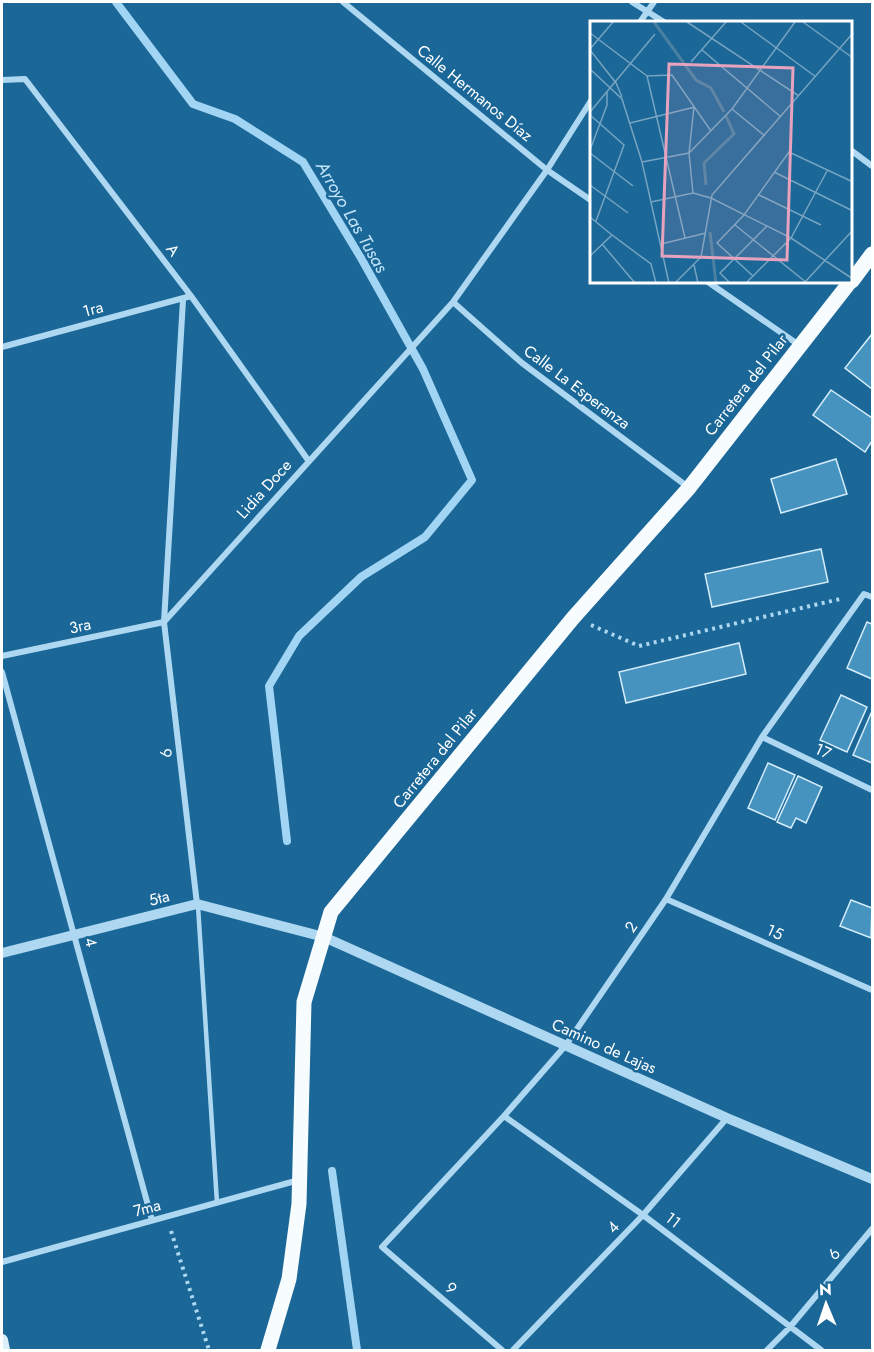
<svg xmlns="http://www.w3.org/2000/svg" width="874" height="1352" viewBox="0 0 874 1352" font-family="Jost,sans-serif">
  <rect width="100%" height="100%" fill="#1a6798"/>
  <g fill="none" stroke-linecap="round" stroke-linejoin="round">
    <path stroke="#a1d5f3" stroke-width="8" d="M116 2 193 104 235 119 303 162 361 258 423 369 472 480 425 537 361 577 299 636 269 686 287 841
      M332 1171 357 1350"/>
  </g>
  <path fill="#4793c0" stroke="#d5edfb" stroke-width="1.5" d="M872 334V389L845 368Z
    M831 390 872 418V441L865 452 813 415Z
    M836 459 847 494 781 513 771 479Z
    M821 549 828 582 712 607 705 574Z
    M867 622 872 624V679L847 668Z
    M739 643 746 674 626 703 619 672Z
    M841 695 867 707 847 752 820 740Z
    M872 711V763L853 755Z
    M768 763 795 775 775 820 748 808Z
    M798 776 822 787 806 823 796 818 791 828 777 822Z
    M851 900 872 908 871 938 840 926Z"/>
  <g fill="none" stroke-linecap="round" stroke-linejoin="round">
    <path stroke="#aed8f1" stroke-width="4" stroke-dasharray="3 4.5" stroke-linecap="butt" d="M591 625 639 646 840 599
      M171 1231 209 1350"/>
    <path stroke="#aed8f1" stroke-width="4.5" d="M198 906 217 1203"/>
    <path stroke="#aed8f1" stroke-width="6" d="M343 2 547 170 592 201
      M632 2 664 22
      M640 22 654 2
      M2 80 25 79 191 296 308 460
      M852 151 872 166
      M708 282 799 345
      M183 300 164 622 197 904
      M453 302 522 363 688 487
      M2 347 191 296
      M2 656 164 622 453 302 547 170 592 99
      M2 672 152 1220
      M762 737 872 790
      M666 899 872 990
      M504 1116 643 1215 821 1350
      M2 1262 299 1180
      M502 1350 382 1247 504 1116 566 1045 666 899 762 737 864 594 872 597
      M513 1350 643 1215 727 1118
      M767 1350 790 1327 872 1229"/>
    <path stroke="#aed8f1" stroke-width="10" d="M2 953 197 904 324 937 727 1118 872 1179"/>
    <path stroke="#dceffb" stroke-width="12" d="M2 1340 4 1350"/>
    <path stroke="#f7fcff" stroke-width="15" d="M852 281 872 254
      M268 1350 289 1279 299 1204 304 1002 331 912 573 618 689 488 850 282"/>
  </g>
  <g text-anchor="middle" dominant-baseline="central" stroke-width="5" stroke-linejoin="round" paint-order="stroke">
    <g font-size="16" fill="#fff" stroke="#1a6798">
      <text transform="translate(475 93) rotate(39)">Calle Hermanos Díaz</text>
      <text transform="translate(173 250) rotate(53)">A</text>
      <text transform="translate(93 309) rotate(-15)">1ra</text>
      <text transform="translate(746 385) rotate(-52)">Carretera del Pilar</text>
      <text transform="translate(577 387) rotate(37)">Calle La Esperanza</text>
      <text transform="translate(264 489) rotate(-48)">Lidia Doce</text>
      <text transform="translate(80 626) rotate(-12)">3ra</text>
      <text transform="translate(823 751) rotate(25)">17</text>
      <text transform="translate(166 753) rotate(-97)">6</text>
      <text transform="translate(435 758) rotate(-51)">Carretera del Pilar</text>
      <text transform="translate(159 898) rotate(-15)">5ta</text>
      <text transform="translate(631 927) rotate(-56)">2</text>
      <text transform="translate(775 932) rotate(24)">15</text>
      <text transform="translate(91 942) rotate(75)">4</text>
      <text transform="translate(604 1046) rotate(24)">Camino de Lajas</text>
      <text transform="translate(147 1208) rotate(-15)">7ma</text>
      <text transform="translate(673 1220) rotate(37)">11</text>
      <text transform="translate(613 1227) rotate(-46)">4</text>
      <text transform="translate(834 1254) rotate(-50)">6</text>
      <text transform="translate(451 1288) rotate(41)">9</text>
    </g>
    <g font-size="18" font-style="italic" fill="#c1e4f8" stroke="#1a6798">
      <text transform="translate(352 217) rotate(60)">Arroyo Las Tusas</text>
    </g>
  </g>
  <g transform="translate(590 21)">
    <rect width="262" height="262" fill="#1a6798"/>
    <path fill="none" stroke="#4a80a1" stroke-width="3" d="M64 1 106 59 121 67 134 91M116 164 114 142 144 113 136 95M120 211 126 262"/>
    <path fill="none" stroke="#76a4c1" stroke-width="1.5" d="M97 1 209 75M151 1 226 56M213 1 263 37M0 12 57 55M0 28 23 1M0 29 26 62 32 76M112 29 191 96M101 41 136 1M0 48 32 78 52 141 79 262M57 55 95 217M57 55 82 54 121 110M142 88 175 115M0 91 65 13M0 94 34 124 6 200M40 102 105 86M0 129 17 84V71M0 132 43 165M52 141 99 132 142 88 205 1M184 151 263 190M0 164 38 192M103 172 99 132 104 86M169 174 231 204M61 181 103 172 121 177 201 217 263 258M0 196 22 214M145 204 217 262M12 223 45 262M71 223 116 212M0 235 22 214 61 243 66 262M104 244 108 262M163 255 127 222 154 194 199 131 263 161M215 261 263 209M85 262 111 236 122 174 263 12M140 262 130 252 177 205M156 262 201 217 237 150"/>
    <path fill="#e7a3bd" fill-opacity="0.15" stroke="#e7a3bd" stroke-width="3" d="M79 43 203 47 197 239 72 235Z"/>
    <rect width="262" height="262" fill="none" stroke="#fff" stroke-width="3"/>
  </g>
  <rect width="874" height="1352" fill="none" stroke="#ffffff" stroke-width="6"/>
  <g transform="translate(826 1304) rotate(358)" stroke="#1a6798" stroke-width="4.5" paint-order="stroke">
  <path d="M0-4.5L10 22L0 15L-10 22Z" fill="#ffffff"/>
  <text y="-9" font-size="16" font-weight="bold" text-anchor="middle" fill="#ffffff">N</text>
  </g>
</svg>
